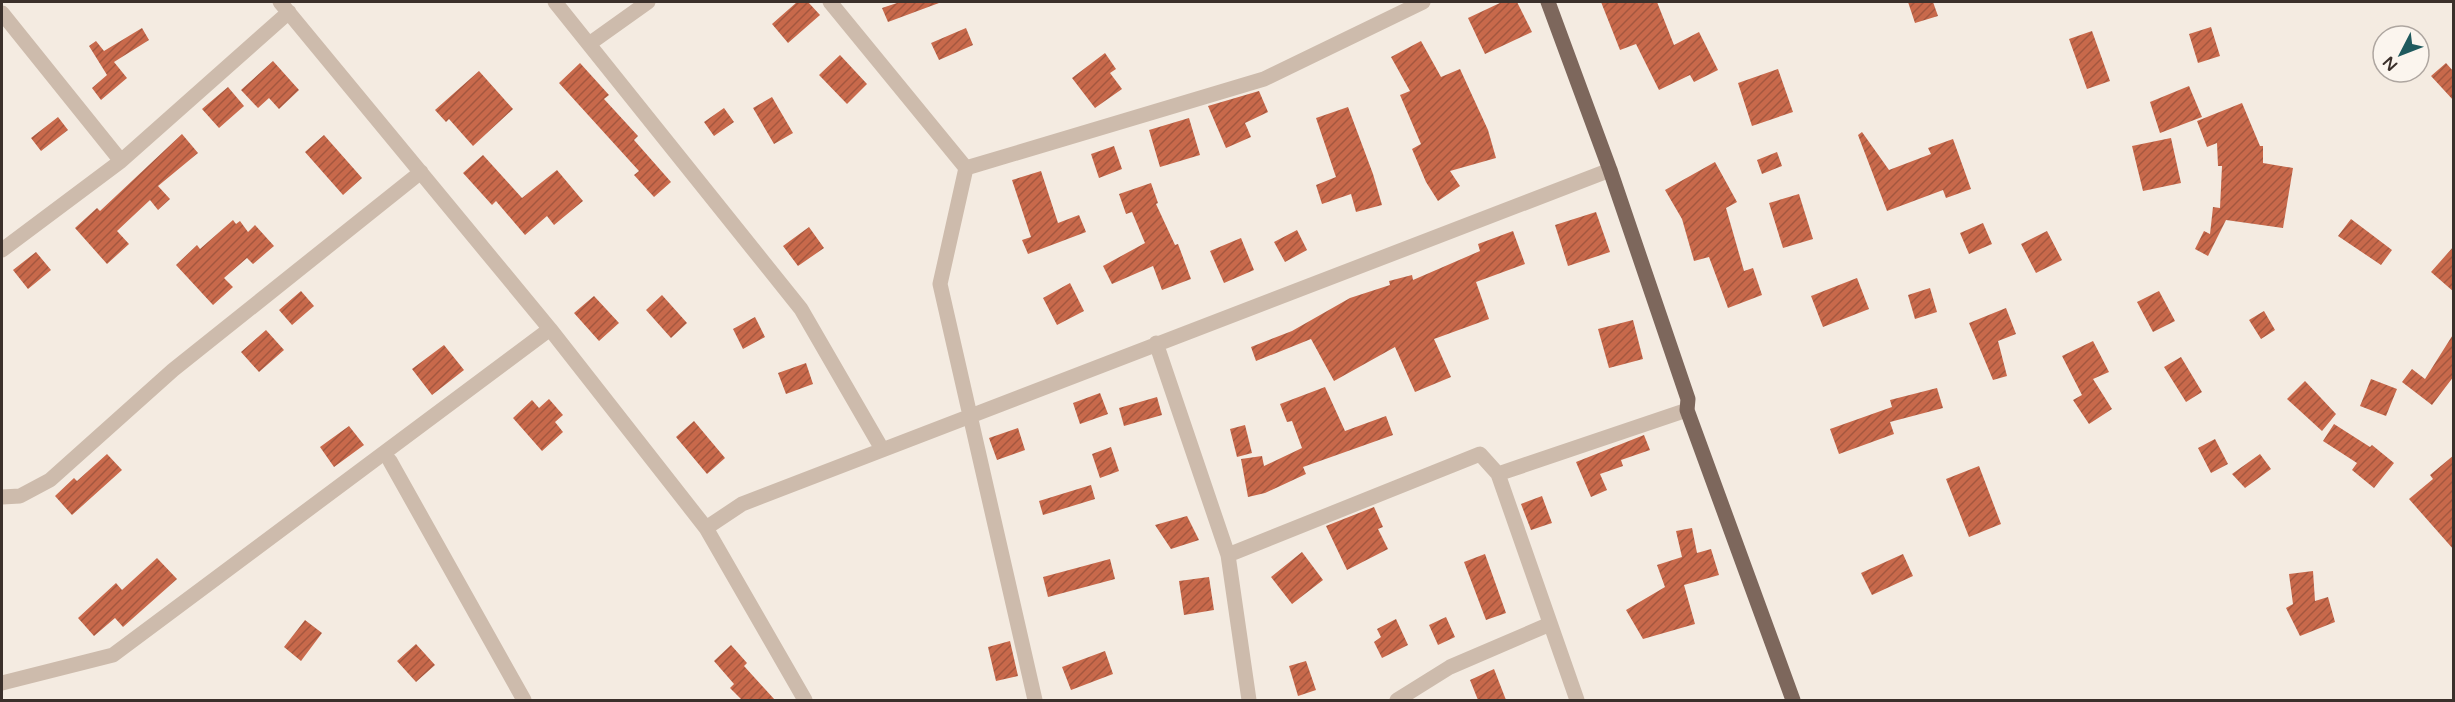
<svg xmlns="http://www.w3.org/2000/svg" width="2455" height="702" viewBox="0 0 2455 702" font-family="'Varela Round',sans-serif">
  <defs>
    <pattern id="building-hatch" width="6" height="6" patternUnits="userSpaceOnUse" patternTransform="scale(1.5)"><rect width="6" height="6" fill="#c8694b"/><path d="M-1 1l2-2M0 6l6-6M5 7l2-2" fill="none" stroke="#a4573f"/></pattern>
  </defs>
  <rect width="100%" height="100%" fill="#f4ebe1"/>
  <path fill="url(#building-hatch)" d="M797 2H808L820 15 788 43 772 24Z
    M900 2H938L939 3 888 22 882 8Z
    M1502 2H1517L1532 32 1485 54 1468 18Z
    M1601 2H1657L1674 45 1699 32 1718 70 1694 82 1690 75 1659 90 1636 44 1620 50Z
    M1908 2H1933L1938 16 1915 23Z
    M2211 27 2220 56 2198 63 2189 34Z
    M142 28 149 40 114 62 127 78 101 100 92 88 107 75 89 46 96 41 104 51Z
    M966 28 973 45 939 60 931 43Z
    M2092 31 2110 81 2087 89 2069 39Z
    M1421 41 1441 77 1460 69 1488 130 1496 158 1450 171 1460 186 1438 201 1426 182 1412 149 1421 144 1400 95 1410 91 1391 57Z
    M1105 53 1116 69 1110 73 1122 89 1095 108 1072 78Z
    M840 55 867 84 847 104 819 75Z
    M273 61 299 90 279 109 269 98 258 108 241 90Z
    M580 63 609 95 604 99 638 136 634 140 671 182 654 197 634 175 639 171 559 83Z
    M2446 63 2454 72V101L2431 76Z
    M1778 69 1793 112 1752 126 1738 83Z
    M479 71 513 109 473 146 449 119 446 122 435 110Z
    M2189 86 2202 117 2160 133 2150 102Z
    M228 87 244 106 219 128 202 109Z
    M1259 91 1268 112 1245 123 1251 137 1226 148 1208 106Z
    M772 97 793 133 774 144 753 108Z
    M2242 103 2260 146H2263V163L2293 168 2283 228 2226 220 2208 256 2195 249 2204 231 2210 234 2213 207 2220 208 2222 166H2218L2217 143 2207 147 2197 121Z
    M1348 107 1373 174 1382 205 1356 212 1351 194 1322 204 1316 185 1336 177 1316 118Z
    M724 108 734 122 714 136 704 122Z
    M58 117 68 130 41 151 31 138Z
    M1189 118 1200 155 1160 167 1149 130Z
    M1862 132 1889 170 1931 154 1928 148 1953 139 1971 189 1946 198 1943 190 1887 211 1858 135Z
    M182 134 198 153 158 186 170 199 158 210 150 200 117 231 129 244 107 264 75 228 97 208 100 211Z
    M324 135 362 178 343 195 305 152Z
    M2171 138 2181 183 2143 191 2132 146Z
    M1114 146 1122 169 1099 178 1091 154Z
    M1777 152 1782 166 1762 174 1757 160Z
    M483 155 522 198 557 170 583 201 554 225 547 216 525 235 496 201 492 205 463 173Z
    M1715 162 1737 202 1726 208 1744 271 1753 268 1762 295 1728 308 1709 257 1694 261 1682 219 1665 190Z
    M1041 171 1058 223 1079 215 1086 232 1028 254 1022 240 1031 237 1012 180Z
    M1151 183 1158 203 1156 204 1175 245 1178 244 1191 279 1162 290 1153 266 1112 284 1103 266 1145 243 1132 212 1126 214 1119 194Z
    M1799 194 1813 239 1783 248 1769 203Z
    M1596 212 1610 252 1568 266 1555 225Z
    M2351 219 2392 250 2381 265 2338 236Z
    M233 220 236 224 240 221 248 232 255 225 274 246 253 264 247 258 224 278 233 287 213 305 176 265 197 245 200 249Z
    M1983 223 1992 244 1969 254 1960 233Z
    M809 227 824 248 798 266 783 246Z
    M1297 230 1307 250 1285 262 1274 242Z
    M1513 231 1525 264 1476 282 1489 319 1434 339 1451 377 1415 392 1395 347 1334 381 1311 339 1256 361 1251 347 1292 331 1350 298 1390 285 1389 281 1412 275 1413 280 1480 251 1478 244Z
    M2047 231 2062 260 2036 273 2021 244Z
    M1241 238 1254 270 1224 283 1210 251Z
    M2454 246V292L2431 272Z
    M36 252 51 270 28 289 13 270Z
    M1857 278 1869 309 1823 327 1811 296Z
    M1070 283 1084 311 1057 325 1043 298Z
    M1930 288 1937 312 1915 319 1908 295Z
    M301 291 314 306 292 325 279 310Z
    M2159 291 2175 321 2153 332 2137 302Z
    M662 295 687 323 671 338 646 310Z
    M594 296 619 323 599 341 574 313Z
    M2006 308 2016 334 1998 341 2007 376 1993 380 1969 323Z
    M2264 311 2275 330 2261 339 2249 320Z
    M755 317 765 337 743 349 733 329Z
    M1633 320 1643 359 1609 368 1598 329Z
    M266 330 284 350 259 372 241 352Z
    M2454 333V376L2432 405 2402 382 2412 369 2425 379Z
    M2093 341 2109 372 2093 379 2112 409 2089 424 2073 400 2082 395 2062 356Z
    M444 345 464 370 432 395 412 369Z
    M2181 357 2202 392 2186 402 2164 367Z
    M806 363 813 384 786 394 778 373Z
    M2371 379 2397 389 2386 416 2360 406Z
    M2305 381 2336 414 2322 431 2287 399Z
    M1325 387 1345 431 1386 416 1393 435 1303 467 1306 474 1265 493 1248 497 1241 459 1262 456 1264 466 1302 448 1292 421 1287 422 1280 404Z
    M1937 388 1943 408 1890 422 1894 434 1839 454 1830 429 1892 407 1890 400Z
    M1100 393 1108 414 1080 424 1073 403Z
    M1157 397 1162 415 1124 426 1119 408Z
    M549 399 563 415 555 422 563 432 542 451 513 418 532 400 539 408Z
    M694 421 725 458 707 474 676 437Z
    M2334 424 2370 447 2372 445 2394 463 2374 488 2352 470 2357 463 2323 441Z
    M1245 425 1252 453 1237 457 1230 429Z
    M349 426 364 445 334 467 320 447Z
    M1018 428 1025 450 997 460 989 438Z
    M1644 435 1650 450 1621 460 1623 466 1600 474 1607 490 1591 497 1576 462Z
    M2215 439 2228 464 2211 473 2198 448Z
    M1111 447 1119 471 1100 478 1092 454Z
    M107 454 122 470 72 515 55 496 74 478 77 481Z
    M2260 454 2271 469 2245 488 2232 474Z
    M2454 455V550L2409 499 2433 479 2430 475Z
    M1979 466 2001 524 1969 537 1946 479Z
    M1091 485 1095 499 1043 515 1039 501Z
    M1542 496 1552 523 1531 530 1521 504Z
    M1374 507 1383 527 1378 529 1388 549 1347 570 1326 526Z
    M1187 516 1199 540 1171 549 1155 525Z
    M1692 528 1697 553 1711 549 1719 575 1684 585 1695 624 1643 639 1626 610 1665 587 1657 565 1682 557 1676 531Z
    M1302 552 1323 580 1292 604 1271 577Z
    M1485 554 1506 613 1486 620 1464 562Z
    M1903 554 1913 576 1872 595 1861 573Z
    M157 558 177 579 123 627 115 618 94 636 78 618 116 583 122 590Z
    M1110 559 1115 579 1048 597 1043 577Z
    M2313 571 2315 601 2328 597 2335 622 2300 636 2286 608 2293 604 2289 574Z
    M1209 577 1214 610 1184 615 1179 581Z
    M1446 617 1455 637 1438 645 1429 625Z
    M1396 619 1408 645 1382 658 1374 642 1381 637 1377 629Z
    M305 620 322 633 301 661 284 647Z
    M1010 641 1018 676 996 681 988 647Z
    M416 644 435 665 416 682 397 661Z
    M731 645 747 663 744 666 775 700H742L730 688 734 684 714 661Z
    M1105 651 1113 674 1071 690 1062 667Z
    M1306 661 1316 690 1298 696 1289 666Z
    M1494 669 1506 700H1478L1470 680Z"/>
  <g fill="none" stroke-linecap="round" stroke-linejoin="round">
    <path stroke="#cdbbac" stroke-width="15" d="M280 2 550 329 706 528 805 700
      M555 2 801 309 882 449
      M830 2 966 168 940 284 1035 700
      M2 13 121 161 2 250
      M589 44 648 2
      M121 161 289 12
      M966 168 1264 79 1423 2
      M1156 343 1228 555 1249 700
      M390 461 524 700
      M2 497 20 496 50 480 173 370 421 172
      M706 528 742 504 1610 170
      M1228 555 1480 454 1498 474
      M2 683 113 655 550 329
      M1397 700 1450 667 1550 624
      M1577 700 1498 474 1687 410"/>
    <path stroke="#7d675c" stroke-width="15" d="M1548 2 1610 170 1688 399 1687 410 1793 700"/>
  </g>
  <rect width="2455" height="702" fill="none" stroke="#3b302b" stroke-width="6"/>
  <g transform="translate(2401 54) rotate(228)"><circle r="28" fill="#fbf5ee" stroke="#aea6a0" stroke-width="1.5"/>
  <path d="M0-4.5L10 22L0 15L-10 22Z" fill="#1f5a5e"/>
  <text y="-9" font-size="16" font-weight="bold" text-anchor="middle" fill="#3b302b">N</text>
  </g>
</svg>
